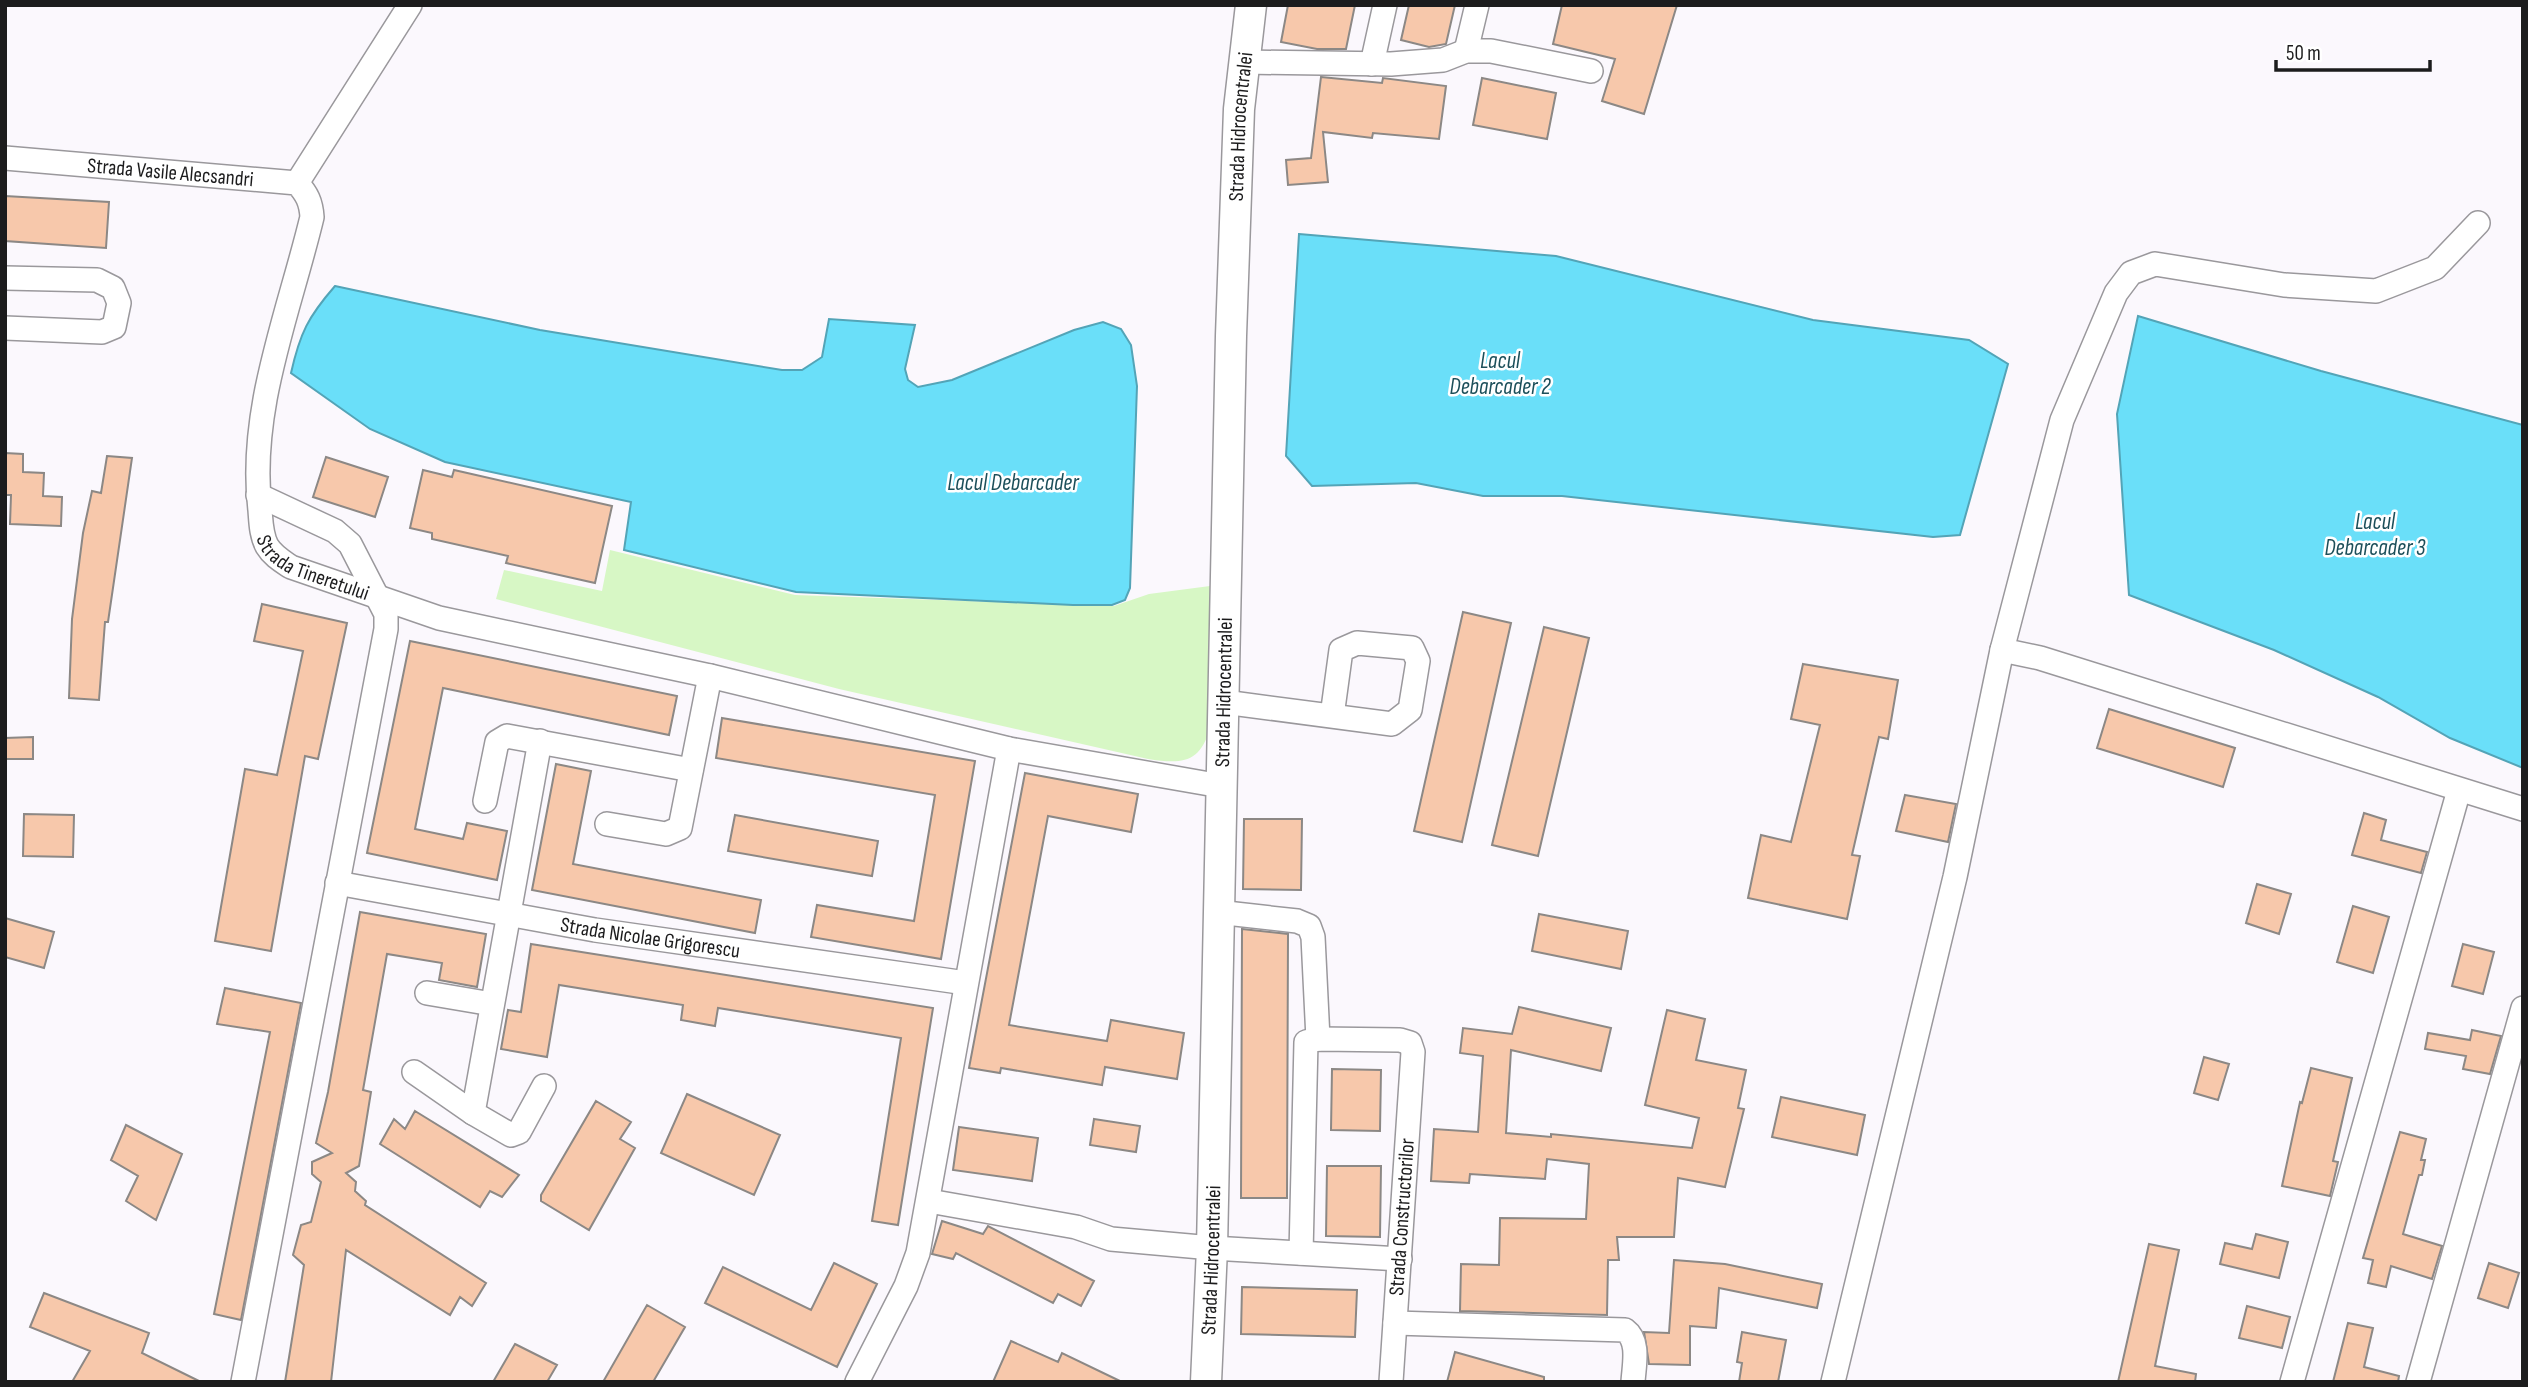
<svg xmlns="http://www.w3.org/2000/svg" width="2528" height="1387" viewBox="0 0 2528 1387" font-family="'Sofia Sans Condensed',sans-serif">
  <rect width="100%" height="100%" fill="#fbf8fd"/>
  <path fill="#d7f7c5" d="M610 550 795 595 1114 606 1149 594 1210 586V728C1200 764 1181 764 1148 759L839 689 496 599 504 570 602 591Z"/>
  <path fill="#6adff9" stroke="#53a4b7" stroke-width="2" d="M1299 234 1556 256 1813 320 1969 340 2008 364 1960 535 1933 537 1562 496H1483L1416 483 1312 486 1286 456Z
    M335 286 540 330 782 370H802L822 357 829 319 915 325 905 369 908 380 918 387 952 380 1074 330 1103 322 1121 329 1131 345 1137 386 1130 588 1125 600 1112 605H1073L796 592 624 550 631 502 445 462 370 429 291 373C300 333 308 317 335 286Z
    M2138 316 2321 371 2523 425V768L2450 738 2378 697 2274 650 2129 595 2117 414Z"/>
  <path fill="#f7c8ab" stroke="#8c8885" stroke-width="2" d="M1288 5H1355L1346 49H1317L1281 42Z
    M1409 5H1455L1446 44 1429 47 1401 40Z
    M1562 5H1677L1644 114 1602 101 1615 59 1553 44Z
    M1321 77 1382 83 1383 78 1446 86 1439 139 1373 133 1372 138 1323 132 1328 182 1288 185 1286 160 1311 158Z
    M1482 78 1556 93 1547 139 1473 125Z
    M5 196 109 202 106 248 5 241Z
    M5 453 23 454V472L44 473 43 496 62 497 61 526 10 524 11 495H5Z
    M107 456 132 458 108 622H105L99 700 69 698 72 619 83 533 92 491 101 493Z
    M326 457 388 477 375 517 313 497Z
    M423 470 452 477 454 470 612 506 595 583 506 563 508 556 432 539V533L410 528Z
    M262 604 347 623 318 759 305 756 271 951 215 941 245 769 277 775 303 651 254 641Z
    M1463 612 1511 623 1462 842 1414 831Z
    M1544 627 1589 638 1538 856 1492 845Z
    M410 641 677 696 669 735 443 688 415 829 463 839 467 823 507 831 497 880 367 853Z
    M1803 664 1898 680 1888 739 1879 737 1852 855 1860 856 1847 919 1748 898 1761 835 1791 842 1820 725 1791 719Z
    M2109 709 2235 748 2223 787 2097 748Z
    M722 718 975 761 941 959 811 937 817 905 914 921 935 795 716 758Z
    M33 737V759H5V738Z
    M556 764 591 771 573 864 761 900 755 933 532 890Z
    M1025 773 1138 794 1131 832 1048 816 1009 1025 1107 1041 1111 1020 1184 1033 1177 1079 1105 1067 1102 1085 1001 1068 1000 1073 969 1068Z
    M1905 795 1956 804 1948 842 1896 831Z
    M2364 813 2386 820 2381 840 2427 852 2421 873 2352 855Z
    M24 814 74 815 73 857 23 856Z
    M735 815 878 841 872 876 728 851Z
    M1244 819H1302L1301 890 1243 889Z
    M2257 884 2291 894 2279 934 2246 923Z
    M2353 906 2389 917 2373 973 2337 962Z
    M360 912 486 934 477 987 439 980 442 963 387 954 363 1090 371 1092 359 1166 346 1173 356 1182 355 1191 366 1201 365 1205 486 1283 472 1306 460 1297 450 1315 346 1250 331 1382H285L304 1265 293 1255 301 1225 311 1222 321 1182 312 1174V1162L332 1153 316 1143 328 1092Z
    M1539 914 1628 931 1621 969 1532 951Z
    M5 918 54 932 44 968 5 957Z
    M1242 929 1288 934 1287 1198H1241Z
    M531 944 933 1008 898 1225 872 1221 901 1038 718 1008 715 1026 681 1020 683 1005 559 985 547 1057 501 1049 508 1010 521 1012Z
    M2463 944 2494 952 2483 994 2452 986Z
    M225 988 301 1003 241 1320 214 1314 270 1032 217 1024Z
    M1519 1007 1611 1028 1601 1071 1511 1050 1506 1133 1551 1137V1134L1692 1148 1699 1118 1645 1105 1667 1010 1705 1019 1696 1060 1746 1070 1738 1108 1744 1109 1725 1187 1678 1178 1674 1237H1617L1619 1260H1608L1607 1315 1460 1311 1461 1264 1499 1265 1500 1218 1586 1219 1589 1164 1547 1159 1545 1179 1470 1174 1469 1183 1431 1181 1434 1129 1478 1132 1483 1056 1460 1053 1463 1028 1512 1034Z
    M2472 1030 2501 1036 2490 1074 2463 1069 2466 1056 2425 1049 2428 1033 2470 1040Z
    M2204 1057 2229 1064 2218 1100 2194 1093Z
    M2311 1068 2352 1078 2333 1161 2338 1162 2330 1196 2282 1186 2300 1102 2302 1103Z
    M1332 1069 1381 1070 1380 1131 1331 1130Z
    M687 1094 780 1135 754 1195 661 1153Z
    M1781 1097 1865 1115 1857 1155 1772 1137Z
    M596 1101 631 1122 620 1139 635 1148 589 1230 541 1201V1195Z
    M415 1111 519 1175 502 1197 490 1191 480 1207 380 1144 394 1119 405 1129Z
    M1094 1119 1140 1126 1136 1152 1090 1145Z
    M126 1125 182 1154 156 1220 126 1201 138 1176 111 1160Z
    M959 1127 1038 1138 1032 1181 953 1170Z
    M2400 1132 2426 1139 2421 1160H2425L2422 1175H2419L2403 1234 2442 1246 2432 1279 2391 1266 2386 1287 2368 1283 2373 1260 2363 1258Z
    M1327 1166H1381L1380 1237 1326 1236Z
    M942 1221 983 1234 988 1226 1094 1281 1081 1306 1058 1294 1053 1303 956 1253 953 1259 932 1254Z
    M2256 1234 2288 1242 2279 1278 2220 1264 2225 1243 2252 1249Z
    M2149 1244 2179 1250 2155 1366 2196 1374 2195 1382H2118Z
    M1674 1260 1725 1264 1822 1284 1817 1308 1719 1288 1716 1328 1690 1326V1365L1649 1364 1644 1332 1669 1333Z
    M834 1263 877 1284 837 1367 705 1303 723 1267 811 1310Z
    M2489 1263 2519 1273 2508 1308 2478 1298Z
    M1242 1287 1357 1290 1355 1337 1241 1334Z
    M44 1293 149 1333 142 1353 201 1382H72L90 1351 30 1327Z
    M647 1305 685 1327 653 1382H603Z
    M2247 1306 2290 1317 2282 1348 2239 1338Z
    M2348 1323 2373 1328 2364 1367 2399 1376 2398 1382H2333Z
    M1742 1332 1786 1340 1778 1382H1739L1742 1363 1737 1362Z
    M1011 1341 1058 1362 1062 1353 1122 1382H993Z
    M515 1344 557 1365 547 1382H493Z
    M1455 1352 1544 1377V1382H1447Z"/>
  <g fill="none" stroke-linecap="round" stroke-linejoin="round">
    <g stroke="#9a989c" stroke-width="26">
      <g id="minor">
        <path d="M1466 51 1477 5"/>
        <path d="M1244 62 1391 64 1443 60 1466 51H1491L1591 71"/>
        <path d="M1372 64 1385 5"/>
        <path id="s1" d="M5 158 297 183C307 194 311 202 312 217 289 313 248 410 260 510 261 522 261 535 267 546 273 556 282 561 291 567L439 618 710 676 1009 749 1221 786"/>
        <path d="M297 183 410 5"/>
        <path d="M5 278 97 280 113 288 119 303 114 327 102 332 5 328"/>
        <path d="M2002 650 2040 658 2523 809"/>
        <path d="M1224 702 1392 724 1410 710 1418 661 1412 648 1357 643 1341 650 1332 716"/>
        <path d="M540 741 473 1113 511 1135 519 1132 544 1086"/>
        <path d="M485 801 497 742 507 736 691 770"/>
        <path d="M607 824 666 834 680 828 710 676"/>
        <path id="s2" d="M337 883 595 930 966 983"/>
        <path d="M1217 912 1297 921 1309 926 1313 937 1318 1039"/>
        <path d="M427 993 492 1004"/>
        <path d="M414 1072 473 1113"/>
        <path d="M929 1201 1076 1227 1111 1239 1212 1248 1400 1259"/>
        <path d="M1301 1253 1306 1042 1318 1039 1400 1040 1410 1043 1413 1052 1391 1382"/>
        <path d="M1395 1323 1625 1330C1640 1341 1634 1365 1633 1382"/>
        <path d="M243 1382 386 629V614L350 544 335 531 258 495"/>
        <path d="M857 1382 906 1286 918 1253 1009 749"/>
        <path d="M1833 1382 1955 877 2002 650 2062 420 2116 293 2131 273 2155 264 2284 285 2376 291 2435 268 2478 223"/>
        <path d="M2292 1382 2459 790"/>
        <path d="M2418 1382 2523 1008"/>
      </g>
    </g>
    <g stroke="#9a989c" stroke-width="33">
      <g id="tertiary">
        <path id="s3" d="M1206 1382 1212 1248 1231 336 1239 109 1251 5"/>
      </g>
    </g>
    <use href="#minor" stroke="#fff" stroke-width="23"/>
    <use href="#tertiary" stroke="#fff" stroke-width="30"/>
  </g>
  <g text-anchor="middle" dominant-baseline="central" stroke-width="5" stroke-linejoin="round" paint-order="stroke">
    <g font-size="21" fill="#1c1c1d" stroke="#fff">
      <text stroke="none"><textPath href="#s3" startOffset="1256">Strada Hidrocentralei</textPath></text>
      <text stroke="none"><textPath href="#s1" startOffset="166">Strada Vasile Alecsandri</textPath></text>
      <text stroke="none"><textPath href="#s1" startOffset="719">Strada Tineretului</textPath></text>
      <text stroke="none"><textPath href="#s3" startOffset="690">Strada Hidrocentralei</textPath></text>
      <text stroke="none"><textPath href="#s2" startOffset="318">Strada Nicolae Grigorescu</textPath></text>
      <text transform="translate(1402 1217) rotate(-86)">Strada Constructorilor</text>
      <text stroke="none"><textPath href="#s3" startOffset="122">Strada Hidrocentralei</textPath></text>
    </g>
    <g font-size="23" font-style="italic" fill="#1c4f5a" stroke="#fff">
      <text x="1500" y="361">Lacul<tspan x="1500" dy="26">Debarcader 2</tspan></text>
      <text x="1013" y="483">Lacul Debarcader</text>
      <text x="2375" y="522">Lacul<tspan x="2375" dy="26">Debarcader 3</tspan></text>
    </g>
  </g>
  <rect width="2528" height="1387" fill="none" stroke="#1c1c1d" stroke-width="14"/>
  <path d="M2276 60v10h154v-10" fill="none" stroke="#1c1c1d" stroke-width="3.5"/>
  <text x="2286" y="60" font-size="21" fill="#1c1c1d" stroke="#ffffff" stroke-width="5" paint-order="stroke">50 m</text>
</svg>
